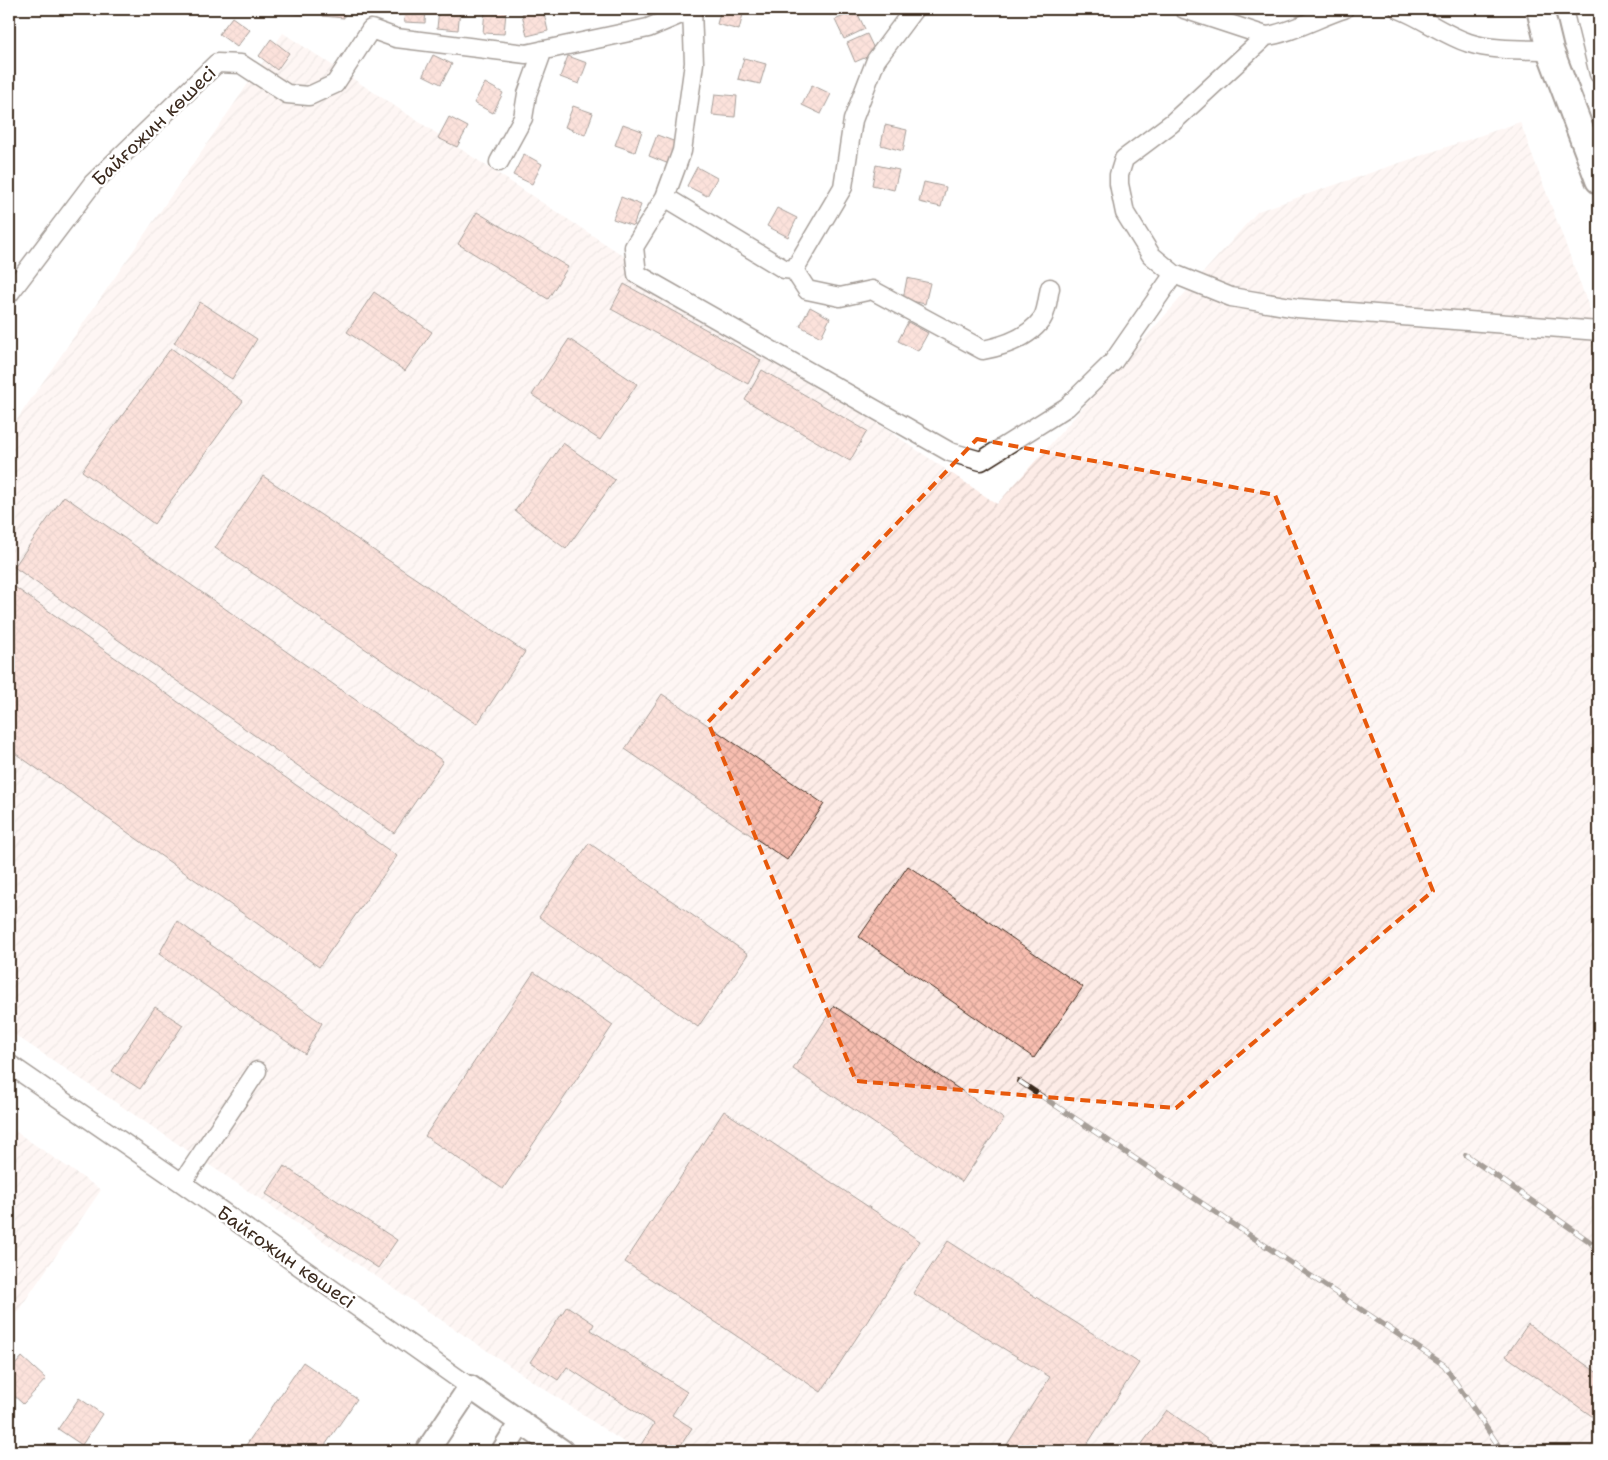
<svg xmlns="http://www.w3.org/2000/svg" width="1608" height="1460" viewBox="0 0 1608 1460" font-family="'Shantell Sans',sans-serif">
  <defs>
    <pattern id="industrial-furrows" width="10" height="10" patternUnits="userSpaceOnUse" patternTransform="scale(1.25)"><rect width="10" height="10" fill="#fdece7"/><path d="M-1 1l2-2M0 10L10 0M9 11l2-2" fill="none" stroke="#dacbc6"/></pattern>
    <pattern id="building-cross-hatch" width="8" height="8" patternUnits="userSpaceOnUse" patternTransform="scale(1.25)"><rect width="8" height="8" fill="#f8beb0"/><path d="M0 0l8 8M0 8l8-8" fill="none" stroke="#d6a397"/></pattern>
  </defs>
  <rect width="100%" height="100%" fill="#fff"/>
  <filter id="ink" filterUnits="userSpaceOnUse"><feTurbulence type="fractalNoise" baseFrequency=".02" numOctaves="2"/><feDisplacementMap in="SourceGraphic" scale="10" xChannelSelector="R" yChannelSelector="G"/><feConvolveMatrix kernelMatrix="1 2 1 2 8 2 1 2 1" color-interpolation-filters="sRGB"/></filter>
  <g filter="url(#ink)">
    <path fill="url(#industrial-furrows)" d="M283 33 806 375 997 504 1258 211 1520 122 1599 334V1451H637L9 1031V431Z
      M9 1127 101 1190 9 1324Z"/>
    <path fill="url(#building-cross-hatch)" stroke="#3b2a1e" d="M286 9H307L306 15 285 13Z
      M323 9H344V18L323 16Z
      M405 9H426L425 23 404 22Z
      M439 9H460L458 30 437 28Z
      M543 9 548 31 527 36 522 14Z
      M721 9 744 10 739 30 717 24Z
      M827 9H844L830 15Z
      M485 10 506 12 504 34 483 33Z
      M856 10 865 29 844 39 835 20Z
      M232 17 250 30 237 47 219 34Z
      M867 34 876 53 855 62 847 43Z
      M271 39 289 53 277 70 259 56Z
      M433 55 452 64 441 84 423 75Z
      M568 56 587 63 579 84 560 77Z
      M744 58 766 64 760 84 738 79Z
      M485 83 503 93 493 113 474 103Z
      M812 85 831 94 821 114 802 105Z
      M715 94 737 96 735 117 712 115Z
      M573 106 593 113 585 135 565 127Z
      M449 117 468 127 457 147 438 138Z
      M623 124 642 131 635 152 615 145Z
      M885 125 907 130 903 151 881 145Z
      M657 135 676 142 669 164 649 156Z
      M524 154 542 164 532 184 513 175Z
      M876 165 899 170 894 190 872 185Z
      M697 167 717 178 707 196 687 186Z
      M924 182 946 187 941 207 919 202Z
      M621 197 641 205 633 226 613 219Z
      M777 208 797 218 788 237 767 226Z
      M477 212 568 267 548 299 458 244Z
      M907 278 930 283 925 304 903 299Z
      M624 284 761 360 748 384 611 309Z
      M374 292 432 332 405 371 347 332Z
      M200 302 257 339 232 379 174 343Z
      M810 307 830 318 821 337 800 326Z
      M908 322 928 333 918 351 898 341Z
      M569 339 637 384 600 440 532 395Z
      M171 348 243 401 154 524 82 471Z
      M762 370 867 431 850 461 745 400Z
      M563 443 615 480 566 549 515 511Z
      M263 476 525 652 477 724 215 548Z
      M64 496 443 761 394 833 14 567Z
      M9 583 397 856 319 967 9 749Z
      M662 694 824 804 787 860 625 749Z
      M589 843 748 954 698 1027 539 917Z
      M908 866 1083 987 1034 1058 859 937Z
      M177 921 322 1023 305 1054 159 954Z
      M534 972 613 1025 503 1189 425 1136Z
      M834 1006 1004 1119 962 1182 793 1069Z
      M155 1007 183 1025 140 1089 112 1071Z
      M724 1111 920 1241 821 1392 625 1262Z
      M284 1166 397 1240 378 1268 266 1194Z
      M948 1241 1139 1363 1083 1451H1003L1050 1377 913 1293Z
      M567 1306 594 1324 591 1330 687 1392 672 1415 692 1428 677 1451H637L654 1424 567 1367 558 1380 530 1362Z
      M1528 1324 1599 1374V1421L1506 1356Z
      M22 1357 46 1379 23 1404 9 1391V1372Z
      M303 1362 357 1399 321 1451H242Z
      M79 1398 102 1414 82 1445 58 1429Z
      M1167 1410 1223 1451H1150L1141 1445Z"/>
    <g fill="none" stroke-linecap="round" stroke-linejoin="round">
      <g stroke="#3b2a1e" stroke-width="21">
        <path id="minor" d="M692 9 694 63 682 151 665 197 634 247 637 274 950 452 981 461 1067 407 1113 362 1174 274
          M914 9 876 60 853 120 843 187 794 270 807 290 840 297 872 290 983 350C1004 346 1029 337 1042 319 1047 312 1048 296 1050 288
          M1184 9 1266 36C1288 34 1321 16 1344 9
          M1399 9C1423 18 1444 35 1469 43 1494 51 1524 49 1550 50
          M1583 9 1599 74
          M1266 36 1172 123 1124 159 1119 175V184L1125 213 1151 255 1174 274 1231 297 1297 308 1599 331
          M499 162 523 118 527 94 543 50
          M665 197 784 269 794 270
          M9 294 93 183 217 63 241 64 287 94 309 96 335 84 371 29 396 38 526 54 648 28 693 9
          M9 1064 182 1183 470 1387
          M182 1183 257 1071"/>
      </g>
      <g stroke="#3b2a1e" stroke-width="26">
        <path id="major" d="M427 1451 470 1387 562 1451
          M503 1451 521 1422"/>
      </g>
      <g stroke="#3b2a1e" stroke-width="30">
        <path id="highway" d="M1540 9 1550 50 1599 180"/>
      </g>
      <use href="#minor" stroke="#fff" stroke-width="18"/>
      <use href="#major" stroke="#fff" stroke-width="22"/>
      <use href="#highway" stroke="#fff" stroke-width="26"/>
      <g stroke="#3b2a1e" stroke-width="5.5">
        <path id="rail" d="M1019 1081 1444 1365 1502 1451
          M1466 1155 1589 1241 1599 1252"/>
      </g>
      <use href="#rail" stroke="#fff" stroke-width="4" stroke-dasharray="11" stroke-linecap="butt"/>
    </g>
  </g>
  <path d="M0 0H1608V1460H0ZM977 439 1275 495 1433 891 1176 1108 856 1081 708 722Z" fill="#fff" fill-opacity=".55" fill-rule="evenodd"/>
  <path fill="none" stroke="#e8590c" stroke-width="4" stroke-dasharray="10 6" stroke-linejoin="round" d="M977 439 1275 495 1433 891 1176 1108 856 1081 708 722Z"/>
  <g text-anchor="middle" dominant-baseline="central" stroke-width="5" stroke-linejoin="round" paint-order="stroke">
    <g font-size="19" fill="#3b2a1e" stroke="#fff">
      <text transform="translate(154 126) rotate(-44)">Байғожин көшесі</text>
      <text transform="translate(286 1257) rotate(35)">Байғожин көшесі</text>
    </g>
  </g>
  <rect width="1608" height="1460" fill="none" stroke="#fff" stroke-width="30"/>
  <rect x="15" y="15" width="1578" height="1430" fill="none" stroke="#3b2a1e" stroke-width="2" filter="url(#ink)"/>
</svg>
